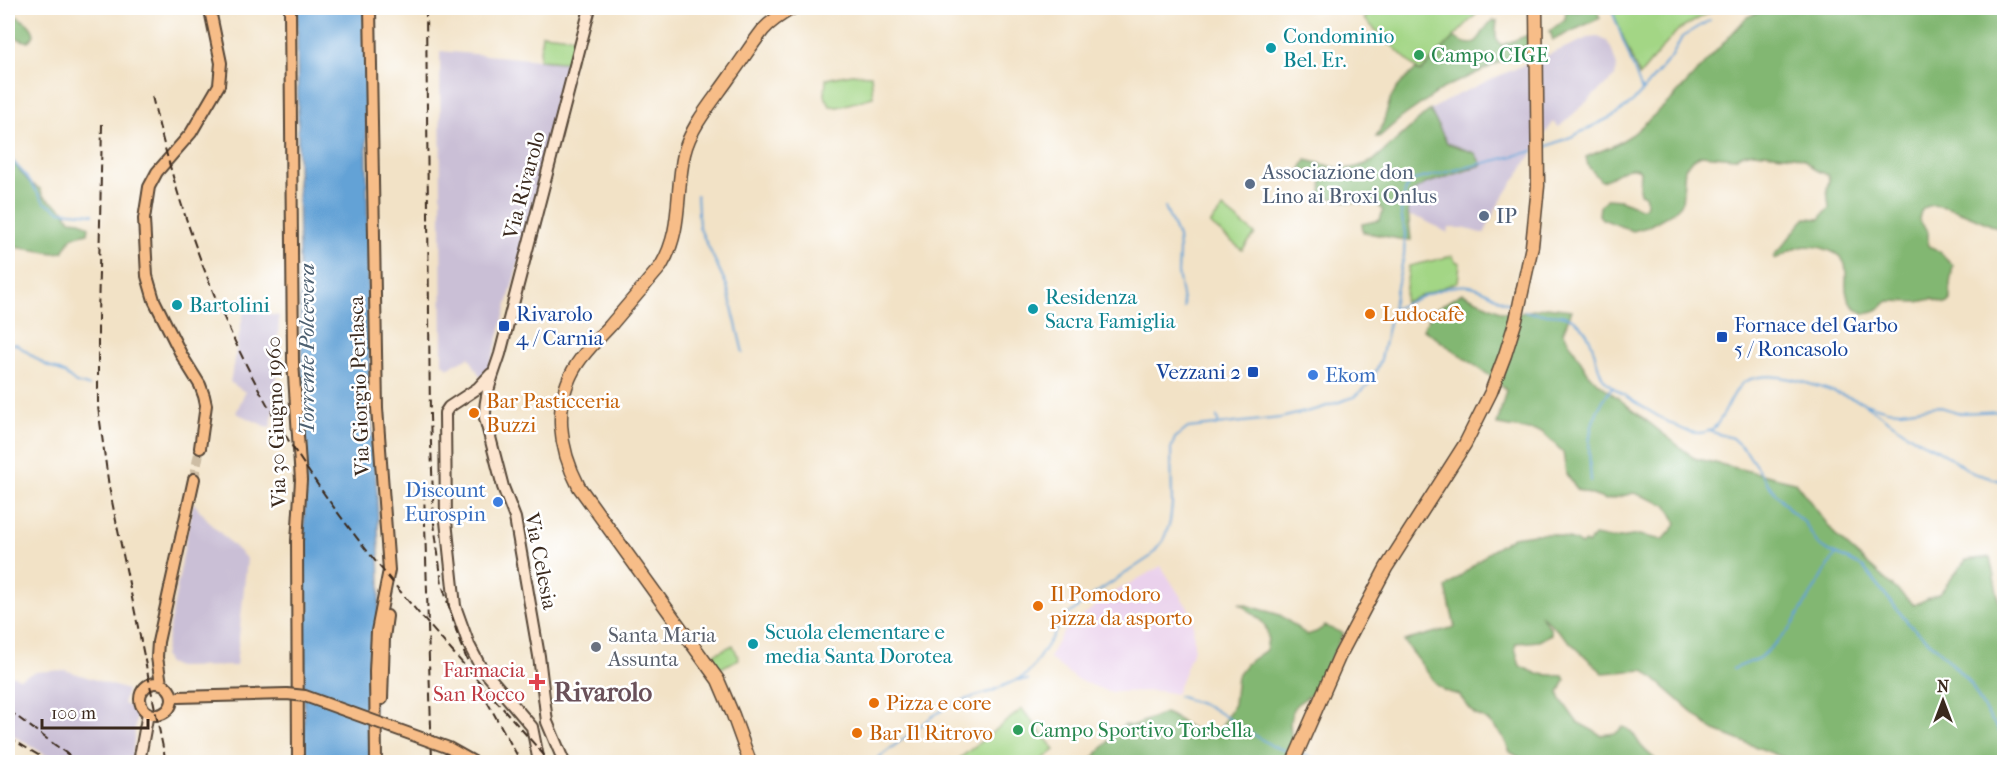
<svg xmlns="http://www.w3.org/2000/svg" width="2012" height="770" viewBox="0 0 2012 770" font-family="'IM FELL French Canon',serif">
  <rect width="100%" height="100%" fill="#fff"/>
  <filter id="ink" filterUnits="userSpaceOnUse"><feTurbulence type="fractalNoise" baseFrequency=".0167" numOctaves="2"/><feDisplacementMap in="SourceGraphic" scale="12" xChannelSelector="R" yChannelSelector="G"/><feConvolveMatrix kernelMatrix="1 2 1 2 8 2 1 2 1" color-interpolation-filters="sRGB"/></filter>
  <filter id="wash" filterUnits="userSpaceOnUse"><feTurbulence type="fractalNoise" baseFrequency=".008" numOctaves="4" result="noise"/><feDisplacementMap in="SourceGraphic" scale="24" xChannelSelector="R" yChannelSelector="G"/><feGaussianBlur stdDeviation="1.35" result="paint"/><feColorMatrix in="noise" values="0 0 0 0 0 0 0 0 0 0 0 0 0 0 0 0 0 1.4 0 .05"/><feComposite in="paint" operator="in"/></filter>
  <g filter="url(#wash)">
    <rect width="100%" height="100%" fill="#f2e2c6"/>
    <path fill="#ead1ec" d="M1161 566 1193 616 1194 648 1176 694 1161 691 1109 692 1076 679 1049 658 1063 632 1109 595Z"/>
    <path fill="#cabfd6" d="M1598 37 1607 41 1611 48 1617 66 1615 76 1559 127 1553 122 1498 205 1484 234 1463 228H1449L1448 233 1422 219 1409 216 1407 201 1412 192 1425 184 1482 165 1475 153 1447 143 1430 110 1453 97 1496 77 1588 38Z
      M440 51 573 63 493 356 488 370 481 378 469 357 448 368 442 362Z
      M244 310 279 316 276 401 270 428 236 413 245 392 230 382Z
      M193 502 212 525 247 559 236 666 177 667 168 663 164 657Z
      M65 670 127 690 123 704 137 709 132 762H57L8 732V674L20 678 35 672Z"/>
    <path fill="#a3d685" stroke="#6f8052" stroke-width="1.5" d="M1375 8H1482L1420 72 1364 19Z
      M1611 8H1717L1677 31 1639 76Z
      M542 34 572 37 578 40 573 63 539 60Z
      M852 74 871 75 873 97 838 107 830 106 825 96 826 79Z
      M1223 208 1255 234 1242 250 1210 224Z
      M1452 256 1455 261 1460 263 1458 282 1404 302 1409 266Z
      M733 645 739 659 717 670 710 656Z
      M1022 709 1055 750 1039 762H955Z"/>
    <path fill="#82b772" stroke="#5e7048" stroke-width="1.5" d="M1585 8H1596L1600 18 1553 40 1550 31 1565 19 1566 10 1579 12Z
      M1767 8H2004V231C1990 225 1942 201 1929 206 1921 208 1920 213 1919 220L1928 232V245L1940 252 1953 265 1950 284V302L1946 304 1932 299 1918 302 1889 301 1874 312 1865 314C1860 311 1853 307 1850 302 1838 283 1859 261 1828 250 1820 247 1808 245 1800 247 1791 249 1784 256 1774 259L1775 254C1787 243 1794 229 1806 218L1820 219 1829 208 1827 189 1829 180 1828 175 1814 169 1804 159 1794 156 1753 152 1743 154 1735 158 1701 155 1692 160 1685 168 1682 203 1672 213 1647 227 1633 231 1602 219 1599 215 1600 206 1607 199 1621 200 1639 208H1644L1647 204 1645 195 1640 193 1639 189 1640 170C1626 162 1614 179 1601 181L1588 166 1586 157 1615 145 1633 134 1673 98 1747 17Z
      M8 10C17 19 32 21 34 35L28 42 8 35Z
      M1492 21H1497C1496 30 1493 40 1502 45L1536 32 1533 47 1444 88 1401 118 1379 137H1376C1386 124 1385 110 1392 96 1396 86 1407 78 1415 70L1421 72 1454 37C1481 56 1479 30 1492 21Z
      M1430 110 1447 143 1475 153 1482 165 1425 184 1412 192 1407 201 1411 240 1399 239 1363 232 1362 224 1380 220 1383 211 1377 204 1348 202 1321 196 1322 178 1319 174 1306 170 1302 175 1298 174 1306 160C1334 166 1343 175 1373 161Z
      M8 156 29 182 40 189 43 196 64 210 70 220 81 221 89 227 88 233 72 237 63 252 54 253 8 246Z
      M1462 293 1502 312 1516 314 1547 307 1572 310 1563 332 1590 376 1694 458 1795 482 1838 538 1914 605 1940 593 1966 560 1990 557 2004 627V762H1795L1713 730 1644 670 1603 673 1540 614 1551 629V634L1539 641 1516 643 1515 648 1520 666 1538 674 1563 676 1565 680 1559 693 1560 698 1577 722 1601 735 1616 733 1623 727C1635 730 1635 740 1643 748 1648 754 1654 757 1658 762H1527L1510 752 1502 735 1487 720 1474 714 1459 695 1445 691 1437 685 1404 641 1455 627 1446 588 1488 553 1513 537 1534 534H1553L1575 541 1581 545 1585 542 1588 544 1594 536 1613 539 1639 535 1663 540 1677 524 1667 505 1634 493 1606 500 1578 490 1566 474 1563 452 1542 432 1497 425 1506 390 1490 376 1423 329 1434 310Z
      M1239 603 1280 615 1307 635 1316 632 1325 626 1343 633 1315 692 1297 704 1292 713 1290 722 1291 736 1294 749 1288 762H1089L1124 725 1132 726 1165 713C1191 723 1188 736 1220 729L1234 704 1237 676 1246 664 1266 650C1273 622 1259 620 1239 603Z"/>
    <path fill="#64a2d6" stroke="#50667a" stroke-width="1.5" d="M297 8H365L370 401 377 492 380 584 371 762H304L303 590 305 485 299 277Z"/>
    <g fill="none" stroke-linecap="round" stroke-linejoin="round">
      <path stroke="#64a2d6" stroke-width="2" d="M1611 8 1642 91
        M1994 8 2004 23
        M1543 148 1573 136 1615 115 1633 102 1672 56 1682 37 1710 20
        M8 156 26 176 44 202 60 211 93 214
        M697 195 699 227 727 286 743 353
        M1165 207 1178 237 1179 252 1178 273 1184 307
        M1393 309C1413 301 1448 282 1470 286 1484 288 1500 300 1513 306
        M1524 311C1541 317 1560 310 1576 321 1595 335 1593 359 1603 378 1610 389 1673 426 1687 431 1723 442 1723 404 1740 386 1743 382 1750 379 1755 378 1785 368 1855 402 1887 410L1901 411 1937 406 1960 413 2004 411
        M8 344H16L44 364 64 373 76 383 89 386
        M1866 405 1914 438 1938 450 1973 473 2004 482
        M1217 417 1219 425
        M1709 431 1732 438 1746 451 1768 484 1791 511 1805 523 1817 543 1825 549 1863 567 1909 624 1939 650 1971 684 1984 709 2004 738
        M1591 481C1588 440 1586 422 1612 387
        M1733 669 1760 658 1789 630 1836 554
        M1019 680H1028
        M1178 696 1210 707 1272 746 1293 753
        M1302 755 1328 762
        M873 762 933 716 952 704 992 691 1025 676 1033 667 1064 618 1096 593 1150 557 1163 541 1170 522 1172 504 1171 449 1175 438 1188 428 1280 418 1318 409 1354 397 1372 381 1381 359 1404 255 1405 233 1401 213 1406 187 1414 180 1534 151"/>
    </g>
  </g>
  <g filter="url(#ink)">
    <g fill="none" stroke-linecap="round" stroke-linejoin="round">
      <path stroke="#cdbda4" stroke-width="10" stroke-dasharray="10 5" stroke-linecap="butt" d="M194 479 200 448"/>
      <g stroke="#564637" stroke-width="14">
        <path id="secondary" d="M491 374 478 388 449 407 445 413 446 521 455 606 469 645 480 666 532 727 539 762
          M139 762 148 713
          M564 762 547 722 539 656 515 518 503 487 485 418C484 395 493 376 500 354L590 8"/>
      </g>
      <g stroke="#564637" stroke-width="14">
        <path id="primary" d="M290 8 293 361 301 480 297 541 298 762
          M370 8 377 408 389 570 377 631 375 671 376 762
          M200 448 206 405 204 396 200 385 182 356 154 300 147 276 144 219 149 187 157 172 191 133 219 85 221 63 211 15 212 8
          M140 699a16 16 0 1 1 32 0a16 16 0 1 1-32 0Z
          M161 684 157 657 158 642 194 479
          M382 699 384 638 387 616"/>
      </g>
      <g stroke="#564637" stroke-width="15">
        <path id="motorway" d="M750 762 733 715 718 680 579 487C559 449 552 403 577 364 586 350 599 338 610 326 627 306 644 286 661 266 683 229 675 194 684 154 691 125 714 100 731 75 742 60 752 44 763 30 771 21 782 14 793 8
          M1293 762 1339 657 1386 568 1465 444 1491 392 1505 355 1516 320 1532 246 1538 186 1536 8"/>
      </g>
      <use href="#secondary" stroke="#fce5cf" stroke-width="10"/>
      <use href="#primary" stroke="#f7bd88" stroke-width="10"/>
      <use href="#motorway" stroke="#f7bd88" stroke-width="12"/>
      <path stroke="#3b2a1e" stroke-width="2" stroke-dasharray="9 4.5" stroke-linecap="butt" d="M426 8 430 417 434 523 442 584 460 643 468 662
        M152 96C182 227 230 354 305 466 376 573 467 666 550 762
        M102 124 98 320V407L109 487 166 762
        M424 490 432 762
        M480 689 521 762
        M8 710 78 762
        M8 737 50 762"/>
      <g stroke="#564637" stroke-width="14" stroke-linecap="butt">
        <path id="primary-bridge" d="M178 697 287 694 305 696 449 748 474 762"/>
      </g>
      <use href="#primary-bridge" stroke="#f7bd88" stroke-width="10"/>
    </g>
  </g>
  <g fill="#0f9aa8" stroke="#fff" stroke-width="2">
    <circle cx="1271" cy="48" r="6"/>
    <circle cx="177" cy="305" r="6"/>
    <circle cx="1033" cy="309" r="6"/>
    <circle cx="753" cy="644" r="6"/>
  </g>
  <g fill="#2e9e5b" stroke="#fff" stroke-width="2">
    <circle cx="1419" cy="55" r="6"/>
    <circle cx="1018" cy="730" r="6"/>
  </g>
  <g fill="#5c6f8a" stroke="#fff" stroke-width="2">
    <circle cx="1250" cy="184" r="6"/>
    <circle cx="1484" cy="216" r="6"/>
  </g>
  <g fill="#e8710a" stroke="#fff" stroke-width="2">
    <circle cx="1370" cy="314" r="6"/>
    <circle cx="474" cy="413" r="6"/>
    <circle cx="1038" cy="606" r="6"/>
    <circle cx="874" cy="703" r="6"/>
    <circle cx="857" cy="733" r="6"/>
  </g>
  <g fill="#1a4fb4" stroke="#fff" stroke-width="2">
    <rect x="498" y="320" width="12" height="12" rx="3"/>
    <rect x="1716" y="331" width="12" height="12" rx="3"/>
    <rect x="1247" y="366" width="12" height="12" rx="3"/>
  </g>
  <g fill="#3f7fe0" stroke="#fff" stroke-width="2">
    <circle cx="1313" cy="375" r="6"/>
    <circle cx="498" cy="502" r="6"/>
  </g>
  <circle fill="#6b7280" stroke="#fff" stroke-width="2" cx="596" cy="647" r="6"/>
  <path fill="#e0444e" stroke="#fff" stroke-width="2" d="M534 673h6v6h6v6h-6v6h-6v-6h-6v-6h6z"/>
  <g text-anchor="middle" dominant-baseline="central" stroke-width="5" stroke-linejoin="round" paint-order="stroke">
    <g font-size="21" fill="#0d838f" stroke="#fff" text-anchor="start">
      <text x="1283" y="36">Condominio<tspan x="1283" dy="24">Bel. Er.</tspan></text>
      <text x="1045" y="297">Residenza<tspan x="1045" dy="24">Sacra Famiglia</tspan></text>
      <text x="189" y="305">Bartolini</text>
      <text x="765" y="632">Scuola elementare e<tspan x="765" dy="24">media Santa Dorotea</tspan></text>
    </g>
    <g font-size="21" fill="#27864d" stroke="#fff" text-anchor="start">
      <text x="1431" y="55">Campo CIGE</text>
      <text x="1030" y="730">Campo Sportivo Torbella</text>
    </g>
    <g font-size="21" fill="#4e5e75" stroke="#fff" text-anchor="start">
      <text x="1262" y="172">Associazione don<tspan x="1262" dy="24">Lino ai Broxi Onlus</tspan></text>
      <text x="1496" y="216">IP</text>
    </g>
    <g font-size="21" fill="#3b2a1e" stroke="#fff">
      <text transform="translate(524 185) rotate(-75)">Via Rivarolo</text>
      <text transform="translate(359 386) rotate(-92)">Via Giorgio Perlasca</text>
      <text transform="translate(276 422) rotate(-92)">Via 30 Giugno 1960</text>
      <text transform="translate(541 561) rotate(79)">Via Celesia</text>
    </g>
    <g font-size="21" fill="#164399" stroke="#fff" text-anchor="start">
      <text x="516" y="314">Rivarolo<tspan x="516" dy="24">4 / Carnia</tspan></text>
      <text x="1734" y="325">Fornace del Garbo<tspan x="1734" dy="24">5 / Roncasolo</tspan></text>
      <text x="1241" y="372" text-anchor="end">Vezzani 2</text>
    </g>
    <g font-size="21" fill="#c56008" stroke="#fff" text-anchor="start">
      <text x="1382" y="314">Ludocafè</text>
      <text x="486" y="401">Bar Pasticceria<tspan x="486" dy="24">Buzzi</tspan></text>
      <text x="1050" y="594">Il Pomodoro<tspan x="1050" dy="24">pizza da asporto</tspan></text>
      <text x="886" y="703">Pizza e core</text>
      <text x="869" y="733">Bar Il Ritrovo</text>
    </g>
    <g font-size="21" fill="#366cbe" stroke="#fff" text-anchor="start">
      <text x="1325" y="375">Ekom</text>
      <text x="486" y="490" text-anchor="end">Discount<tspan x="486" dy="24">Eurospin</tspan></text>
    </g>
    <g font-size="21" fill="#5b616d" stroke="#fff" text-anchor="start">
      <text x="608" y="635">Santa Maria<tspan x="608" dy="24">Assunta</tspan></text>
    </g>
    <g font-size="21" fill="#be3a42" stroke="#fff" text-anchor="end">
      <text x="525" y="670">Farmacia<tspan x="525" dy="24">San Rocco</tspan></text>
    </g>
    <g font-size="22" font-style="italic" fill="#4d6071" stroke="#fff">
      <text transform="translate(307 349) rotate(-90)">Torrente Polcevera</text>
    </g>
    <g font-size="27" font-weight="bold" fill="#6a515a" stroke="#fff">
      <text x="603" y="692">Rivarolo</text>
    </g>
  </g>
  <rect width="2012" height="770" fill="none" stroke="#fff" stroke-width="30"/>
  <g transform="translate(1943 701)" stroke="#ffffff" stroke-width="4.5" paint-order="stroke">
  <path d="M0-4.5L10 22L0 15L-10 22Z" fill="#3b2a1e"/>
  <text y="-9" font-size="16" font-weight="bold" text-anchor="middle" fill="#3b2a1e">N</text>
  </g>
  <path d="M42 719v9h106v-9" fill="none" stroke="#3b2a1e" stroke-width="3"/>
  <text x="51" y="719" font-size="18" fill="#3b2a1e" stroke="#ffffff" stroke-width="4.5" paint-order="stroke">100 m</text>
</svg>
